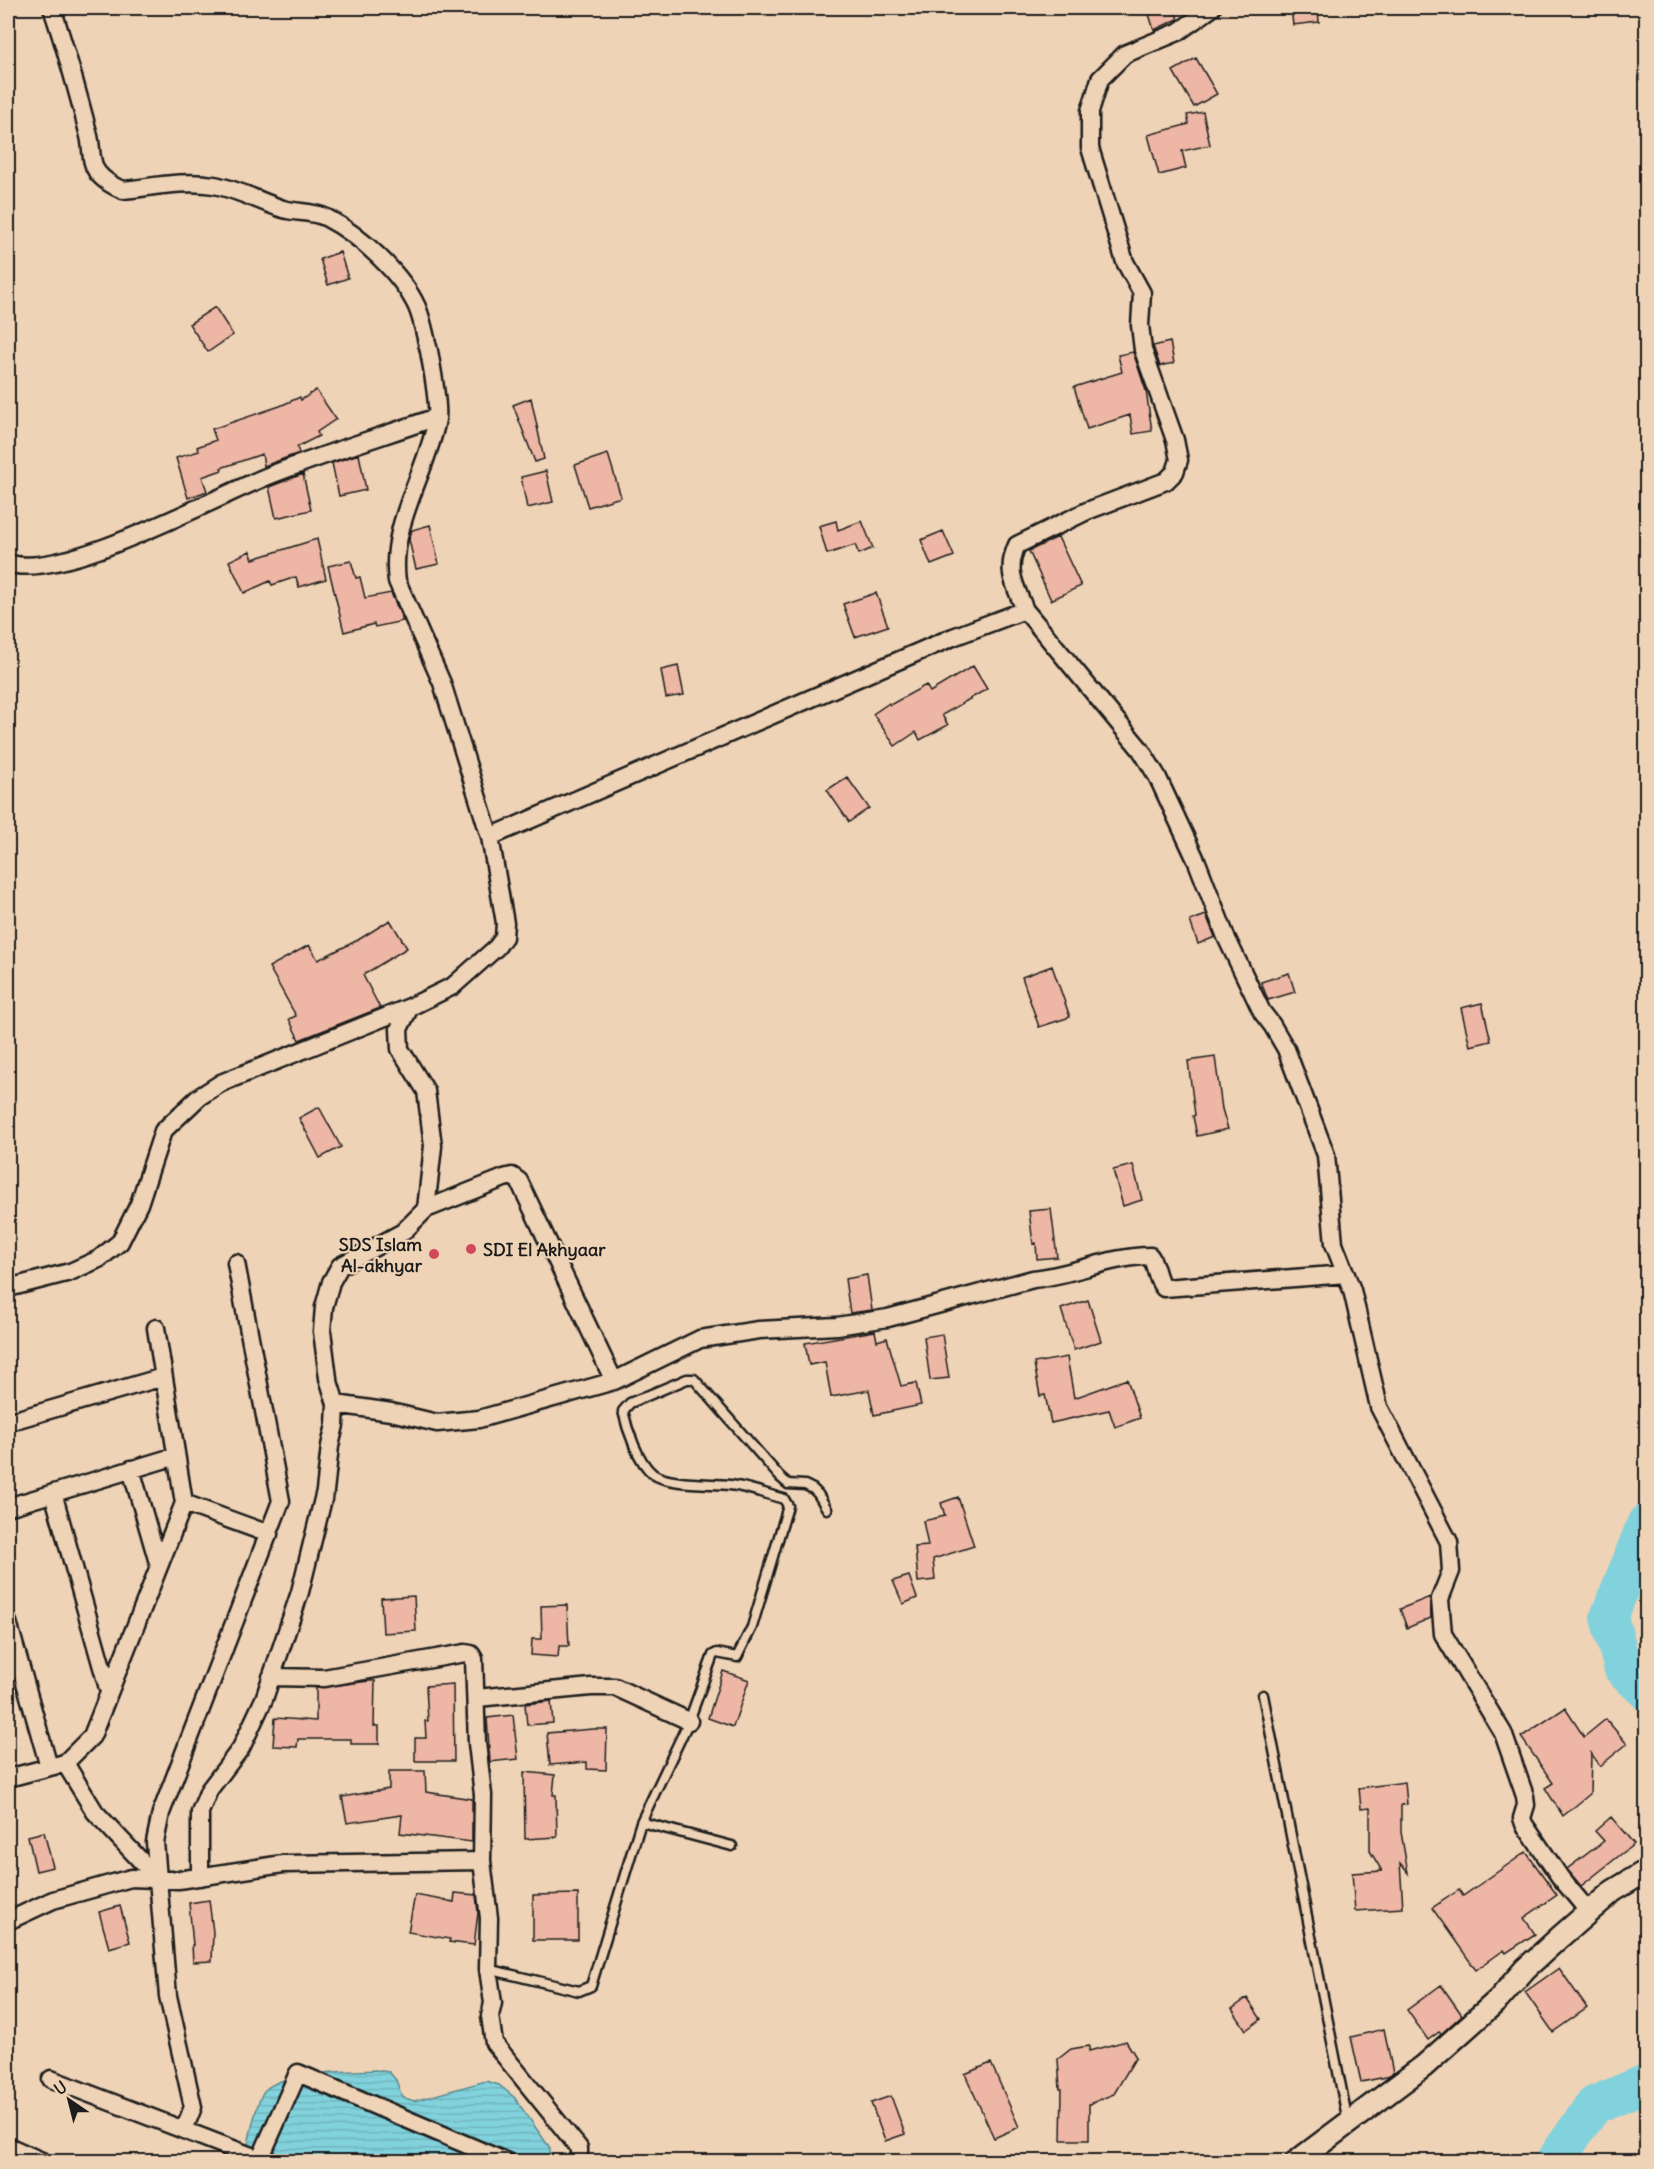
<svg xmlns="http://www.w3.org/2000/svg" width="1654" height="2169" viewBox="0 0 1654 2169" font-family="Delius,sans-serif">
  <defs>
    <pattern id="water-rules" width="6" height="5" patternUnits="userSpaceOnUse" patternTransform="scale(1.5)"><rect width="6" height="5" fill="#81d2dc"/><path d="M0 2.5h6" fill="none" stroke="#6fb4bc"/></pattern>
  </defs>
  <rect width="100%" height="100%" fill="#efd3b6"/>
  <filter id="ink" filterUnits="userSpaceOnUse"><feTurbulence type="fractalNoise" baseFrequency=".0167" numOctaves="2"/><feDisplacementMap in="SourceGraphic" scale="12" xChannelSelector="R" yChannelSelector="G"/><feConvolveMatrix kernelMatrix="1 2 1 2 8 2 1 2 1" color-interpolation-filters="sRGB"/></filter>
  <g filter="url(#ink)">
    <path fill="url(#water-rules)" stroke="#59898f" stroke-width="1.5" d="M375 2070 389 2072 396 2080 402 2097 414 2101 486 2081 499 2085 514 2097 550 2148V2158L533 2162H245C247 2148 257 2097 265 2090 286 2071 347 2072 375 2070Z"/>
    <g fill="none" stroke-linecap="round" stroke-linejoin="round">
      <path stroke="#81d2dc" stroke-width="38" d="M1646 1523 1609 1617 1623 1669 1646 1691
        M1554 2162 1594 2105 1646 2083"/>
    </g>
    <path fill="#eeb6a4" stroke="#1c1c1c" stroke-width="1.5" d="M1147 8H1174L1178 19 1154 30Z
      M1291 8H1318L1319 22 1293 25Z
      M1196 58 1217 94 1194 107 1173 71Z
      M1203 112 1210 145 1182 151 1186 168 1159 175 1148 135 1189 124 1187 115Z
      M340 252 348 278 328 285 320 259Z
      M215 307 233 335 208 352 189 324Z
      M1170 342 1174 363 1160 366 1153 346Z
      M1133 352 1146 391 1152 431 1133 434 1130 415 1087 429 1074 387 1122 372 1118 355Z
      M316 390 336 419 317 432 319 436 297 447 299 453 264 466 262 454 221 468 222 470 202 477 207 491 188 498 176 458 199 451 197 447 216 440 212 429 280 406 300 397 301 400Z
      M531 398 544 459 535 462 513 405Z
      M359 454 366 490 339 496 332 463Z
      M608 454 621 497 588 507 575 465Z
      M546 471 553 502 527 508 521 477Z
      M303 474 311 510 276 518 269 487Z
      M836 521 838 530 862 521 873 548 859 554 855 545 827 554 819 526Z
      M430 525 439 564 416 569 409 540 412 530Z
      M943 531 954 556 931 565 921 540Z
      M1058 537 1081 586 1051 600 1029 551Z
      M317 539 326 579 299 587 296 577 272 585 270 581 244 593 229 561 250 551 253 559Z
      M351 561 356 578 360 577 365 598 391 593 403 621 375 627 374 624 344 632 328 566Z
      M876 593 888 626 855 637 843 604Z
      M678 666 684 695 666 698 661 670Z
      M973 666 987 689 942 715 948 725 920 740 916 732 895 746 873 714 889 703 890 705 926 685 930 692Z
      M847 777 869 808 849 822 827 790Z
      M1206 915 1215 937 1198 944 1190 921Z
      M390 920 407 948 363 975 380 1008 299 1040 289 1019 296 1016 269 967 309 945 318 960 358 940Z
      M1052 966 1070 1017 1039 1027 1022 977Z
      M1289 973 1295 992 1268 1000 1261 982Z
      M1482 1003 1491 1041 1470 1046 1461 1008Z
      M1215 1057 1222 1109 1228 1129 1197 1136 1193 1116 1195 1115 1188 1061Z
      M319 1107 341 1147 320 1158 299 1118Z
      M1133 1165 1142 1200 1123 1206 1113 1170Z
      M1051 1209 1057 1257 1037 1259 1036 1243 1033 1244 1029 1211Z
      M867 1275 872 1310 850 1313 845 1279Z
      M1088 1300 1101 1341 1074 1350 1061 1309Z
      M875 1331 877 1341 887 1338 901 1386 916 1383 921 1405 874 1415 869 1390 831 1397 825 1362 809 1365 805 1343Z
      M942 1334 949 1378 930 1380 924 1337Z
      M1067 1357 1074 1398 1127 1379 1140 1418 1115 1427 1109 1410 1051 1423 1045 1395 1040 1396 1034 1363Z
      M958 1497 974 1546 933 1559 935 1580 918 1582 915 1547 928 1546 923 1521 945 1516 941 1503Z
      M909 1576 917 1598 903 1604 893 1581Z
      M414 1596 416 1631 383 1633 381 1598Z
      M1430 1597 1431 1618 1407 1628 1400 1609Z
      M567 1605 569 1646H559L558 1657 531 1655 532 1639H542L541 1606Z
      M723 1671 749 1680 733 1727 708 1718Z
      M369 1681H375L374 1726H379V1744H351V1739H298L297 1747 273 1746 275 1718 316 1721V1688Z
      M453 1684 454 1761H415V1738H426L425 1721H428L426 1686Z
      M551 1701 553 1723 527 1725 525 1704Z
      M1565 1708 1584 1737 1606 1719 1627 1744 1600 1766 1591 1753 1590 1794 1563 1816 1545 1788 1553 1783 1521 1737Z
      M513 1715 518 1759 490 1762 487 1718Z
      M593 1729H607L606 1770 587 1769V1762L550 1765 547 1733Z
      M389 1771H425L426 1792 472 1799V1842L400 1833 402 1815 347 1823 342 1797 389 1789Z
      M524 1772 555 1775 553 1795H556L557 1837 525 1839Z
      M1405 1782 1407 1804 1401 1805V1832L1408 1873 1400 1863 1403 1908 1355 1911 1352 1873 1382 1871 1370 1851V1808L1361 1809 1359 1788Z
      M1611 1817 1634 1844 1581 1886 1567 1869 1604 1841 1595 1831Z
      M44 1832 53 1867 36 1871 28 1836Z
      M1526 1852 1557 1895 1524 1918 1535 1934 1506 1953 1504 1950 1476 1970 1432 1908 1459 1890 1463 1896Z
      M455 1893 476 1895 478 1913 474 1945 449 1942 450 1939 408 1932 415 1895 454 1902Z
      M578 1894V1940H533V1895Z
      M209 1900 213 1932 212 1961 193 1962 192 1945H193L189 1903Z
      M120 1906 130 1942 109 1948 99 1912Z
      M1559 1968 1587 2008 1553 2032 1525 1992Z
      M1441 1985 1462 2015 1441 2034 1439 2032 1428 2040 1407 2010Z
      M1247 1998 1261 2019 1246 2030 1232 2009Z
      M1384 2029 1393 2073 1390 2076 1361 2082 1351 2037Z
      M1126 2041 1136 2057 1114 2094 1089 2104V2140H1061L1062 2089H1060L1058 2059 1071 2049 1089 2046V2051Z
      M991 2063 1019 2127 994 2138 965 2074Z
      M891 2096 905 2134 885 2141 871 2103Z"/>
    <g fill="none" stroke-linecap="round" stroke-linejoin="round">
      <g stroke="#1c1c1c" stroke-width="13">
        <path id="service" d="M1263 1695 1348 2122
          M641 1822 732 1846
          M488 1969 579 1991 591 1986 641 1822 689 1721 713 1655 717 1653 737 1657 752 1627 788 1506 784 1499C766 1494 748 1487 730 1485 710 1483 668 1485 653 1474 638 1462 627 1429 623 1411L630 1403 687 1379H694L780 1477 788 1484 805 1485 813 1489 818 1494 827 1509"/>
      </g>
      <g stroke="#1c1c1c" stroke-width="21">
        <path id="minor" d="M52 8C66 50 78 93 89 136 92 148 90 162 97 172 103 180 114 187 123 190 153 187 184 180 214 185 237 189 261 202 283 209 297 213 314 211 327 218 360 235 402 274 417 307 423 321 425 336 429 351 432 368 439 403 437 419 427 473 389 524 397 581L442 683 490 837 505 923 504 937 497 947 453 986 410 1007 399 1029 400 1049 426 1091 433 1146 426 1209 403 1232 340 1266 331 1282 324 1307 322 1331 328 1378 336 1404 335 1425 330 1446 325 1491 300 1592 264 1699 241 1748 209 1790 200 1812V1877
          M8 563C62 582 216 496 273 474 327 453 382 436 437 417
          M1025 610 1141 750 1157 776 1197 862 1226 937 1262 1012 1272 1025 1286 1049 1326 1155 1334 1244 1352 1290 1379 1407 1449 1542 1451 1571 1440 1599 1443 1634 1503 1733 1525 1796 1526 1805 1522 1818 1524 1824 1560 1877 1589 1912
          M490 837 953 637 1025 610C1015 585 1005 571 1017 545L1087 511 1166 481 1175 472 1179 460 1175 440 1143 350 1140 325 1142 293 1125 262 1090 148V111L1100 79 1125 54 1178 32 1212 8
          M426 1209 504 1178 512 1176 519 1181 614 1381
          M8 1288 70 1272 99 1259 120 1242 139 1204 163 1131 199 1097 221 1083 410 1007
          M336 1404 391 1412 437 1423 479 1419 614 1381 700 1339 759 1330 837 1326 888 1318 1033 1279C1073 1275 1111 1256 1150 1256 1157 1266 1156 1280 1164 1288L1346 1274
          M8 1422 163 1377
          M131 1469 159 1566
          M53 1493 109 1692
          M184 1503 269 1534
          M8 1507 176 1456
          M8 1622 49 1767
          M271 1677 324 1678 465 1653 471 1654 474 1659 477 1743 483 1795 482 1861 489 1918 488 1969 493 2003 490 2016 494 2043 579 2148V2162
          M477 1698 591 1687H615L689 1721
          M65 1763 95 1812 158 1879 168 1996 193 2107 184 2130
          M8 1778 65 1763 92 1736 184 1503 156 1328
          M158 1879 155 1842 161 1813 281 1501 236 1263
          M8 1921 53 1900 131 1878 178 1880 283 1864 482 1861
          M51 2079 267 2162
          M8 2146 44 2162
          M260 2159 298 2073 507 2162"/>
      </g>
      <g stroke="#1c1c1c" stroke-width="26">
        <path id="tertiary" d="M1296 2162 1424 2066 1499 1999 1525 1969 1560 1937 1613 1891 1646 1871"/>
      </g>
      <use href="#service" stroke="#efd3b6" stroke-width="8"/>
      <use href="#minor" stroke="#efd3b6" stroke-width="16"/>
      <use href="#tertiary" stroke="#efd3b6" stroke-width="21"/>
    </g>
  </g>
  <g fill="#d1495b" stroke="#efd3b6" stroke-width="2">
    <circle cx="471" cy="1249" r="6"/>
    <circle cx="434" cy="1254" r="6"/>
  </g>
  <g text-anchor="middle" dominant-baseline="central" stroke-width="4.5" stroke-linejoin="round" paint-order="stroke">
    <g font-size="18" font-weight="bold" fill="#1c1c1c" stroke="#efd3b6" text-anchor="end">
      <text x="422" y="1244">SDS Islam<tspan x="422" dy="21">Al-akhyar</tspan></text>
      <text x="483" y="1249" text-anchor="start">SDI El Akhyaar</text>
    </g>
  </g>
  <rect width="1654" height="2169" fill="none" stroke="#efd3b6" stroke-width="30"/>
  <rect x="15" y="15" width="1624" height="2139" fill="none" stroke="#1c1c1c" stroke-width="2" filter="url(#ink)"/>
  <g transform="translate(69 2100) rotate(325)" stroke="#efd3b6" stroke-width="4.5" paint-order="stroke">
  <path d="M0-4.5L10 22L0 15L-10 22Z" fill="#1c1c1c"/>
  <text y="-9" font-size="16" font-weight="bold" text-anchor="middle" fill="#1c1c1c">U</text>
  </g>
</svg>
